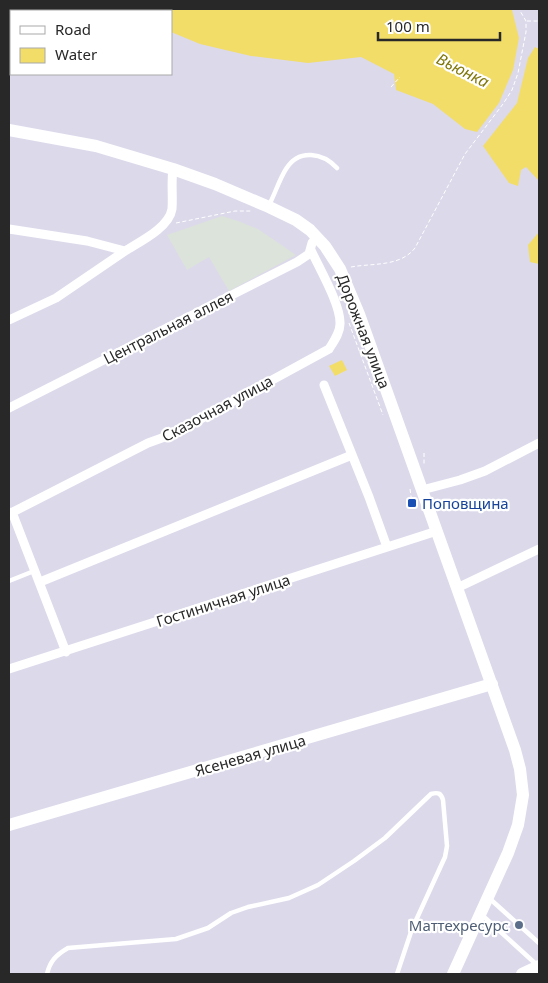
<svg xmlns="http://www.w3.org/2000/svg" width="548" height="983" viewBox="0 0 548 983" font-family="'Noto Sans',sans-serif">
  <rect width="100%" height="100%" fill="#dcd9eb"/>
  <path fill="#dce3da" d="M222 216 238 221 258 229 296 255 229 291 209 257 187 270 167 235Z"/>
  <path fill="#f2dd68" d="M9 9H511L512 10 519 38 513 70 499 103 477 132 465 129 433 104 396 90 394 74 361 57 308 63 251 56 200 44 171 32V11H11V42H9Z
    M535 47 539 49V181L526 167 521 170 518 186 509 183 483 146 517 103 528 58Z
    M539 232V264L530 262 528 245Z
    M342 360 347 370 335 376 329 366Z"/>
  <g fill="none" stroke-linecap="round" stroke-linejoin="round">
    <path stroke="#fff" stroke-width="1" stroke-dasharray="4 2.5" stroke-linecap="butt" d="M527 21H539
      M391 87 400 77
      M176 223 235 211H251
      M351 267C373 263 400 267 415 248L465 154 503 104 512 90 518 73 526 32V21L519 9
      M349 323 383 415
      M424 453V464
      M410 489 412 503"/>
    <path stroke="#fff" stroke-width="4.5" d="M269 205C275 194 279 180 286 169 299 148 323 153 337 168
      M9 581 34 571
      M489 898 539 943
      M482 915 537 965
      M47 974C50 961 56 955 68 948L176 939 208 928 231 913 248 907 289 898 318 885 354 861 385 838 431 794C438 792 441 793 443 800L447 846 445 857 412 929 397 974"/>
    <path stroke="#fff" stroke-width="9" d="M9 229 87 241 125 251C139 242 169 228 172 209 173 196 171 183 173 169
      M9 320 56 298 125 251
      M324 385 369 497 387 547
      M9 408 297 262 309 254 312 243 317 237
      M422 490 460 480 485 471 539 443
      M12 512 66 652
      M9 514 148 443 173 434 329 349C334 341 340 333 340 324 341 305 319 268 311 250
      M40 582 352 455
      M457 588 539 549
      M9 669 437 531"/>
    <path stroke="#fff" stroke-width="12" d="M9 130 96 146 173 169 215 184 269 207 296 220 310 230 325 246 340 269 359 314 515 750 520 769 523 795 518 825 508 853 453 974
      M9 825 492 684
      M522 974 539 966"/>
  </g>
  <rect fill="#1a4fb4" stroke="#fff" stroke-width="2" x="407" y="498" width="10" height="10" rx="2.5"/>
  <circle fill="#5c6f8a" stroke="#fff" stroke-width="2" cx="519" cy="925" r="5"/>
  <g text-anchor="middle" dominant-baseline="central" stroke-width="4.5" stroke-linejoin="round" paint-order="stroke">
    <g font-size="15" fill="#282828" stroke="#fff">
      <text transform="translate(168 327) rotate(-27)">Центральная аллея</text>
      <text transform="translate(364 331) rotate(69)">Дорожная улица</text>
      <text transform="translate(217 408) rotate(-28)">Сказочная улица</text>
      <text transform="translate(223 600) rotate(-18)">Гостиничная улица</text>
      <text transform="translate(250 755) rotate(-16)">Ясеневая улица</text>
    </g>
    <g font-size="15" fill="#164399" stroke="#fff" text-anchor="start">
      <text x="422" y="503">Поповщина</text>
    </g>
    <g font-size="15" fill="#4e5e75" stroke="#fff" text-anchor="end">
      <text x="509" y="925">Маттехресурс</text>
    </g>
    <g font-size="16" font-style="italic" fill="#80770b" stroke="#fff">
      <text transform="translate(463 70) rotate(27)">Вьюнка</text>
    </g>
  </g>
  <rect width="548" height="983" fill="none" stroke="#282828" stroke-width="20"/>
  <rect x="10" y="10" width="162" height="65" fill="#ffffff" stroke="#a9a9a9"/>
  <rect x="20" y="26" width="25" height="8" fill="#ffffff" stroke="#a9a9a9"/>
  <text x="55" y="35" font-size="15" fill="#282828">Road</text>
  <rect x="20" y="48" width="25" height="15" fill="#f2dd68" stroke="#a9a9a9"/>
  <text x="55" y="60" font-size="15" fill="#282828">Water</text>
  <path d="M378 32v8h122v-8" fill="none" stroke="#282828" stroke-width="2.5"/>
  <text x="386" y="32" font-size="15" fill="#282828" stroke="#ffffff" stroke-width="4" paint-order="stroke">100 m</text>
</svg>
